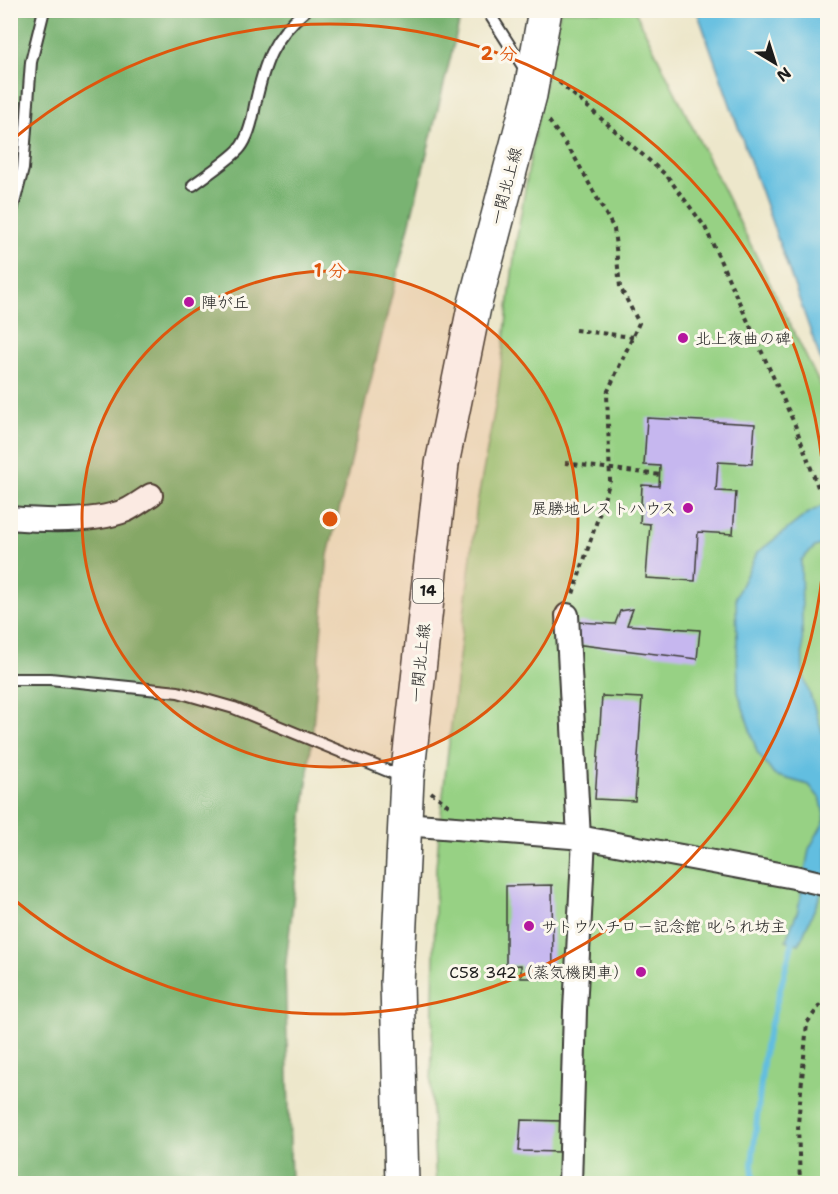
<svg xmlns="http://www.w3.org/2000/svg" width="838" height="1194" viewBox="0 0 838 1194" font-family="'Shantell Sans','Klee One',sans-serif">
  <rect width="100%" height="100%" fill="#fbf7ec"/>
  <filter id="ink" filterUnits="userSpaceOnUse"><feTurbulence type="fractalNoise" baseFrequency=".0167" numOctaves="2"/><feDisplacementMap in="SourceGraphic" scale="12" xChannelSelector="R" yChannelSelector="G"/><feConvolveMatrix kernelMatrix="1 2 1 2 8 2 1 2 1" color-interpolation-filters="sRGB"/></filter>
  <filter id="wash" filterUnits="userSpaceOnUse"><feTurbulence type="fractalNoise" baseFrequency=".008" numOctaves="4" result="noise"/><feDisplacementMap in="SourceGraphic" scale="24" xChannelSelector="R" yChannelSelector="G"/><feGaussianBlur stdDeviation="1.35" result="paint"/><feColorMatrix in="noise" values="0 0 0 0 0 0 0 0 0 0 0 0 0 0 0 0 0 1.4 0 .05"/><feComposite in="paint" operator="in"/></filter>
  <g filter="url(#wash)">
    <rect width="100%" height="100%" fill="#ede7cb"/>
    <path fill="#97d184" stroke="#5a7650" stroke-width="1.5" d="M560 11H635L827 399V1183L436 1184 431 1092 436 867 443 794 477 504 498 391 515 249 533 142Z"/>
    <path fill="#79b372" stroke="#4a6847" stroke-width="1.5" d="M10 11H462L328 555 312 739 285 970 291 1183H11Z"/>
    <path fill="#62bee0" stroke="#3f6d7e" stroke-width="1.5" d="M697 11H827V378Z
      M827 503V543L815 547 801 560 803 674 827 745V872L821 894 799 944 786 940 798 910 809 849 825 820 821 800 809 785 774 775 757 752 738 692 736 596 757 553 807 514Z"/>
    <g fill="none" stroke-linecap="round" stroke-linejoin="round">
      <path stroke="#62bee0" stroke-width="6" d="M754 1184 752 1164 765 1046 794 937"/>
    </g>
    <g id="blocks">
      <path fill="#c6b7ef" d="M647 418 755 424 752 464 718 462 716 491 736 492 733 534 698 532 695 581 646 578 650 524 640 523 642 485 659 486 660 466 644 465Z
        M633 609 627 625 700 630 697 659 574 644 578 622 615 624 620 611Z
        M602 696 642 698 635 801 595 799Z
        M552 885 553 978H521V965L506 966V886Z
        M521 1120 562 1121 561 1152 519 1151Z"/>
    </g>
  </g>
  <g filter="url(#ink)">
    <use href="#blocks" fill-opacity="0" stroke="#3b3a36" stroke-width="1.5"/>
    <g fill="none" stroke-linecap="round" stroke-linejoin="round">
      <g stroke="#3b3a36" stroke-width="14">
        <path id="lane" d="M487 10 526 71
          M193 185C204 177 233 157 240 148 248 138 253 117 255 105 264 64 272 38 306 10
          M10 218 23 169 31 62 44 10
          M10 679H50L178 692 234 708 405 778"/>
      </g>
      <g stroke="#3b3a36" stroke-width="26">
        <path id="street" d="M10 518C45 521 95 523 127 510 135 506 143 500 151 495
          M567 615 579 838
          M404 824 584 838 794 877 828 885
          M570 1184 575 1010 584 838"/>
      </g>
      <g stroke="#3b3a36" stroke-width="36">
        <path id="primary" d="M402 1184 397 983 407 779 442 464 474 307 530 95 545 10"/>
      </g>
      <path stroke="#3b3a36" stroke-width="4" stroke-dasharray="4.5 4.5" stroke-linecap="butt" d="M559 82 667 176 705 227 795 425 819 490
        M549 121 574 156 614 229 620 287 639 323 607 393 610 481 572 597
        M575 330 633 337
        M565 463 660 475
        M431 792 449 806
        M800 1184 798 1124 807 1023 828 994"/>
      <use href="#lane" stroke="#fff" stroke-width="10"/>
      <use href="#street" stroke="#fff" stroke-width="22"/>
      <use href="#primary" stroke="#fff" stroke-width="33"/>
    </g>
  </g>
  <circle cx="330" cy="519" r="248" fill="#de560d" fill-opacity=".12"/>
  <g fill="none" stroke="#de560d" stroke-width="3">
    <circle cx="330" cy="519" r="248"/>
    <path d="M12 140A495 495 0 1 1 12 898"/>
  </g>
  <g fill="#b5179e" stroke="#fbf7ec" stroke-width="2">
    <circle cx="189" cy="302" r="6"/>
    <circle cx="683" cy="338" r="6"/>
    <circle cx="688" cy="508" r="6"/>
    <circle cx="529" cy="926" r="6"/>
    <circle cx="641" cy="972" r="6"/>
  </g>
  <g text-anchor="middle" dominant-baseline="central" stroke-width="6" stroke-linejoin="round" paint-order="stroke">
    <rect fill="#fbf7ec" stroke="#5f5e5a" stroke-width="1.5" x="413" y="579" width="30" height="24" rx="4.5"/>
    <g font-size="15" font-weight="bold" fill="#1c1c1c">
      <text x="428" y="591">14</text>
    </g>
    <g font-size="16" fill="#1c1c1c" stroke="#fbf7ec">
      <text transform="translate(506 186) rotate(-75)">一関北上線</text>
      <text transform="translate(420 663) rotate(-84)">一関北上線</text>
    </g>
    <g font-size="16" fill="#1c1c1c" stroke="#fbf7ec" text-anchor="start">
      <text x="201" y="302">陣が丘</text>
      <text x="695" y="338">北上夜曲の碑</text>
      <text x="676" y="508" text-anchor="end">展勝地レストハウス</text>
      <text x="541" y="926">サトウハチロー記念館 叱られ坊主</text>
      <text x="629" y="972" text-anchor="end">C58 342（蒸気機関車）</text>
    </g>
  </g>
  <circle cx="330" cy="519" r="9" fill="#de560d" stroke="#fbf7ec" stroke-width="3"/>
  <g font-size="18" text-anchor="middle" font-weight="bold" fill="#de560d" stroke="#fbf7ec" stroke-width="6" stroke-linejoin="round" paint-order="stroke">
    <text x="499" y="60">2 分</text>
    <text x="330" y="277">1 分</text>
  </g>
  <rect width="838" height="1194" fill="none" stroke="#fbf7ec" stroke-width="36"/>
  <g transform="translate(775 63) rotate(142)" stroke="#fbf7ec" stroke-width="4.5" paint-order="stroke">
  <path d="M0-4.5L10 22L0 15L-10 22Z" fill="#1c1c1c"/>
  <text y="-9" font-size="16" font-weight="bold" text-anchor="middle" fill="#1c1c1c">N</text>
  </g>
</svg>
